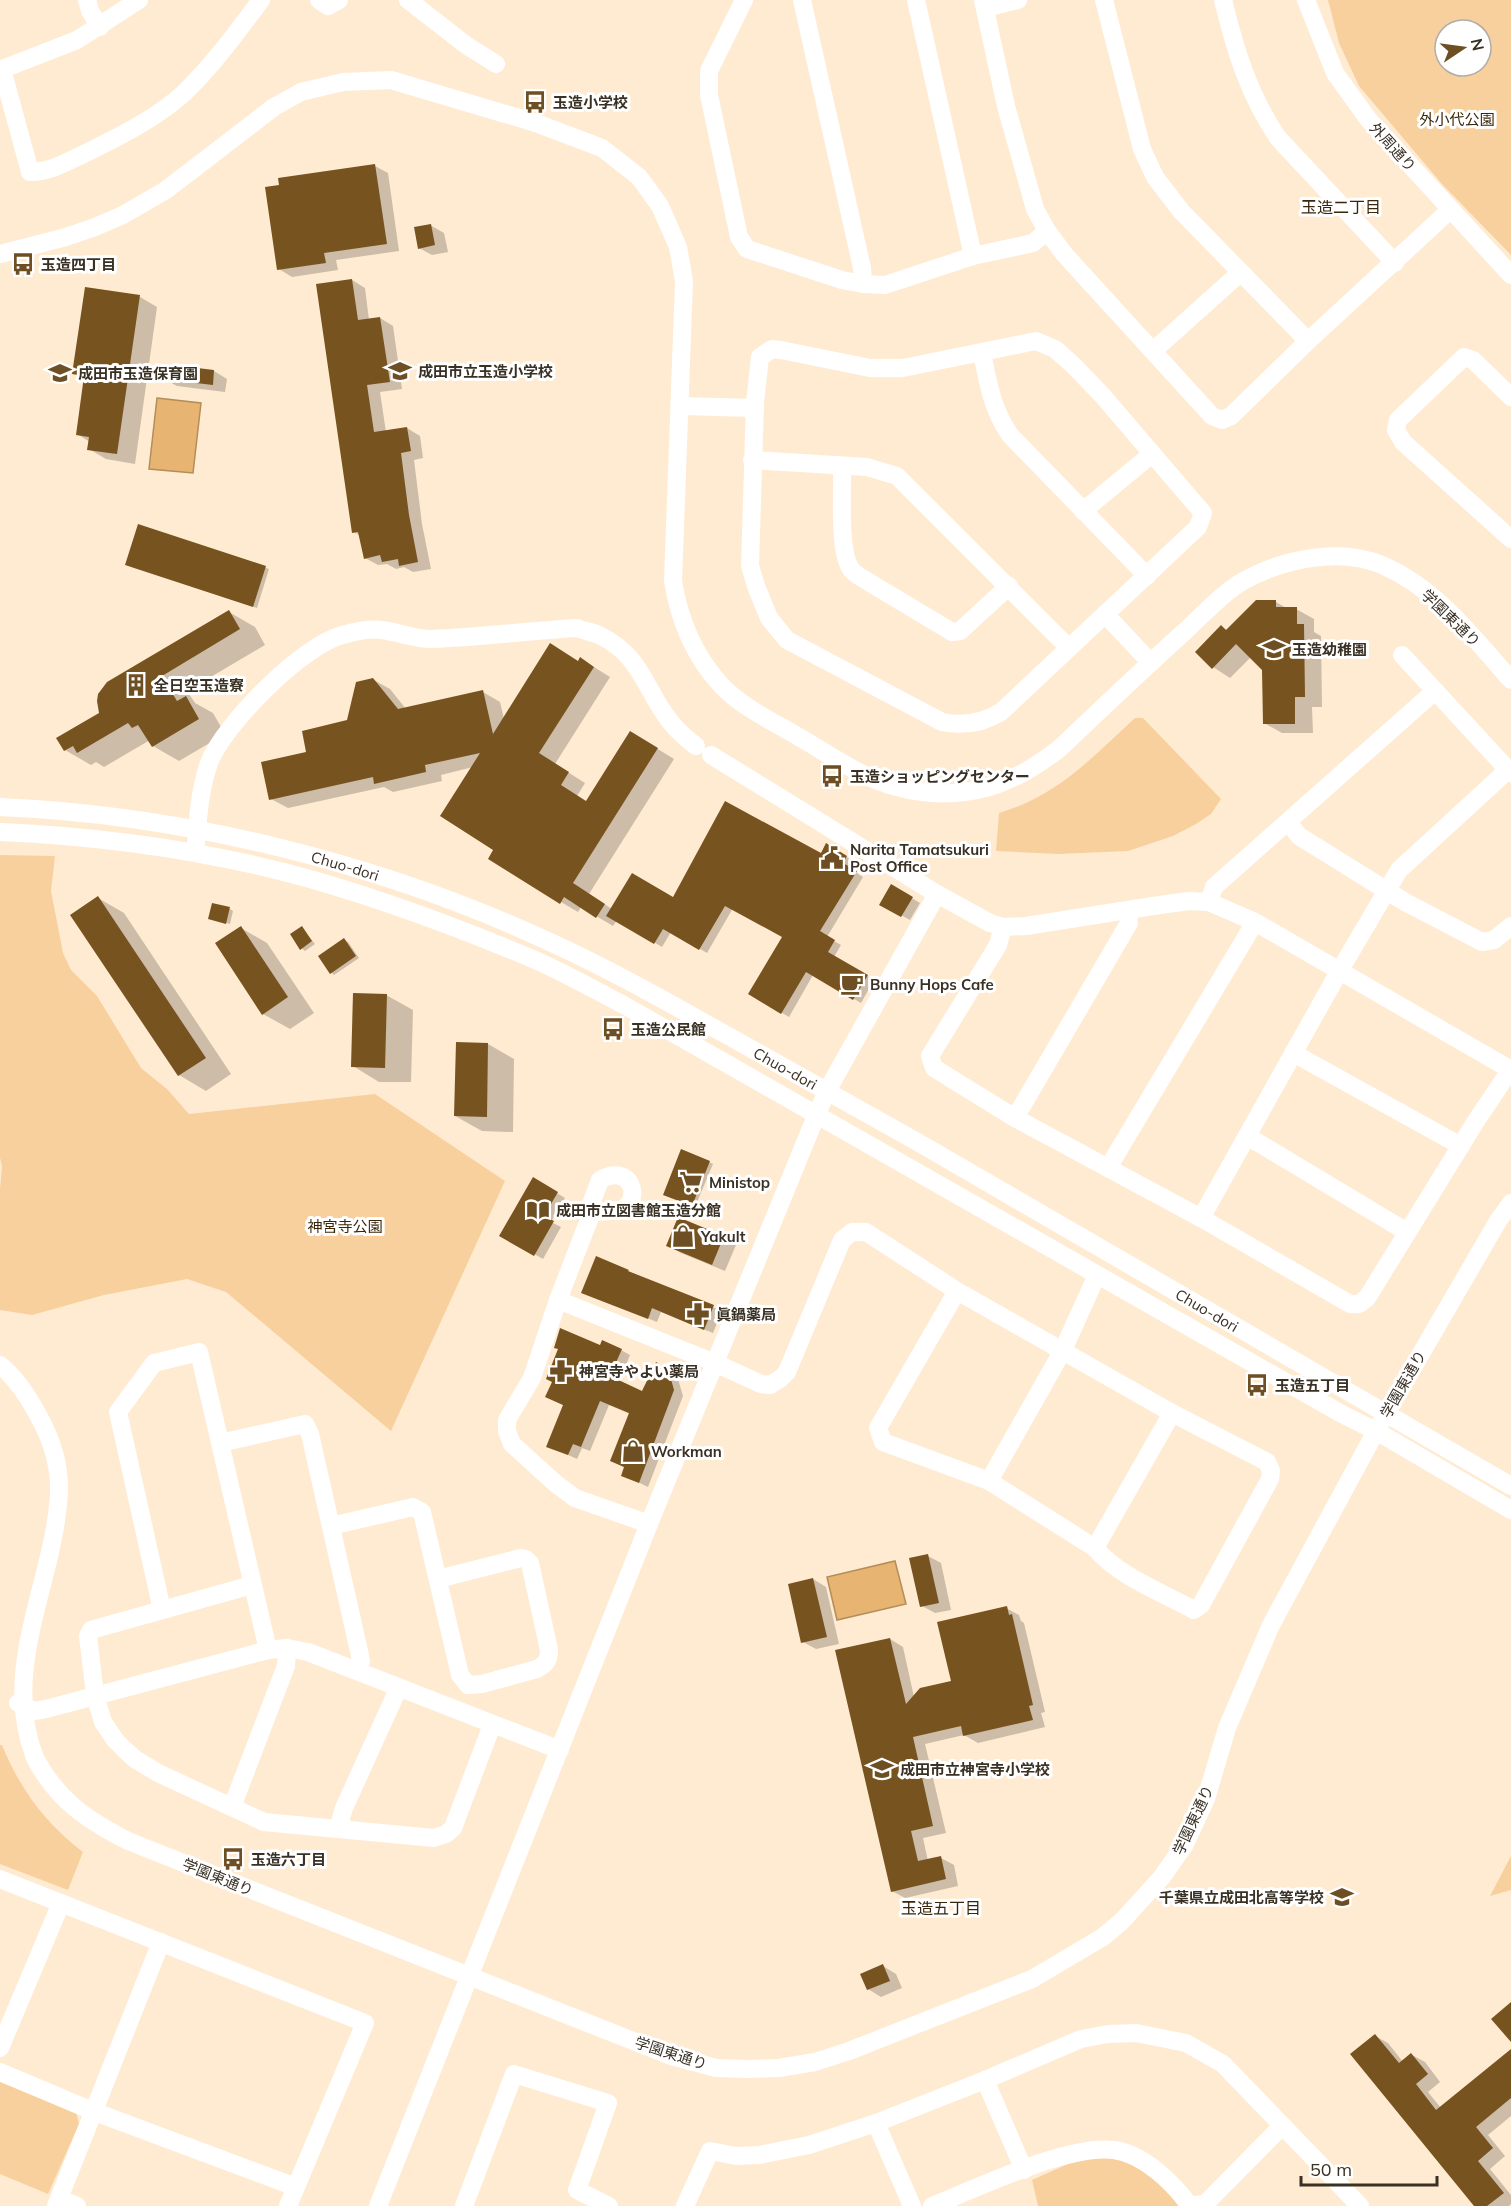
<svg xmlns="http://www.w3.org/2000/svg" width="1511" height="2206" viewBox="0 0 1511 2206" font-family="Mulish,'Noto Sans JP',sans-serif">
  <rect width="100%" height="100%" fill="#ffebd2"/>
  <path fill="#f8d09e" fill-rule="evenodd" d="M1328 0H1511V255L1442 184 1359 86 1339 43ZM1445 30H1481V66H1445Z
    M1135 718H1143L1221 799 1211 814 1196 824 1173 836 1128 851 1058 854 996 851 999 813C1059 795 1090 759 1135 718Z
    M0 855 55 856 51 891 63 953 71 970 97 996 141 1068 167 1089 189 1114 375 1094 505 1181 391 1431 226 1292 187 1279 104 1295 32 1315 0 1310V1189L2 1166 0 1158Z
    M0 1745H2C20 1789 45 1823 83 1852L68 1890 0 1864Z
    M1511 1856V1890L1490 1896Z
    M0 2082 76 2112 79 2124 48 2194 0 2174Z
    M1099 2157C1139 2158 1155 2178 1180 2206H1038L1032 2180 1077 2160Z"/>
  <path fill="#e7b471" stroke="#b38d5a" stroke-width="1.5" d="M157 398 201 403 193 473 149 469Z
    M895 1561 906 1604 837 1620 827 1577Z"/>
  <path fill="#0003" d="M375 166 388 173 399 251 336 260 338 270 292 277 279 269Z
    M430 225 444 233 448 252 432 255 419 248Z
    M352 280 365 288 369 320 380 318 393 326 402 389 380 392 386 432 407 428 420 436 423 458 414 460 422 524 431 569 413 572 404 567 396 569 387 564 378 565 365 558 361 536 354 532Z
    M86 289 140 297 157 307 135 464 106 459 89 449 90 442 77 434 85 379 74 373Z
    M214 371 227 379 225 392 177 386 164 379Z
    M139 526 269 569 257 608 130 566Z
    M1276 602 1288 609H1296L1314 619V632L1321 636 1322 707H1312L1313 733H1282L1264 723 1263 669 1251 657 1230 678 1213 667 1222 627 1228 631Z
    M229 612 255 627 265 645 187 691 195 703 213 713 225 734 179 761 153 746 150 740 104 767 96 762 91 765 65 750 100 714Z
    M581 659 610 677 555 764 585 783 577 796 587 803 648 743 674 759 589 894 612 909 674 899 821 855 827 845 853 861 849 868 863 877 827 937 841 945 834 957 874 980 861 1003 813 975 789 1017 750 994 784 936 733 908 707 953 671 932 662 947 617 920 613 926 581 907 578 912 561 902 496 850 473 767 441 775 442 781 393 792 384 787 288 808 271 799 308 753 348 722 372 679 390 689 406 709 483 692 500 702 504 719Z
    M892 886 920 903 910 920 881 904Z
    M98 898 124 913 231 1074 206 1091 179 1075 72 915Z
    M230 909 233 911 230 924 210 918Z
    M241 928 267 943 314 1013 290 1029 263 1014Z
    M302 928 315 944 305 951 301 948Z
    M344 940 348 942 359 958 334 975 331 972Z
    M386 995 413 1010 411 1082H379L353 1066Z
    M488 1044 514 1059 513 1132 482 1131 455 1116Z
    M709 1162 713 1164 695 1207 669 1196Z
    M534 1179 565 1198 551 1222 561 1227 543 1259 501 1235Z
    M723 1237 736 1245 725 1271 681 1253 668 1245Z
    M596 1258 722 1311 713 1333 661 1312 657 1322 583 1292Z
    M601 1347 621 1350 630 1355 619 1382 643 1393 657 1365 673 1374 678 1379 683 1396 648 1487 623 1475 626 1468 612 1461 630 1414 609 1405 590 1451 582 1448 577 1459 548 1446 565 1406 547 1397Z
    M928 1556 941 1563 951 1610 935 1613 922 1606Z
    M813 1579 826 1587 839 1644 816 1649 803 1642Z
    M1006 1608 1019 1615 1021 1621 1024 1623 1045 1712 1041 1713 1045 1727 978 1743 964 1735 925 1744 946 1833 923 1838 928 1861 941 1858 954 1865 958 1886 905 1898 892 1891 890 1639 903 1647 914 1697 953 1682Z
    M883 1966 896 1974 902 1988 881 1997 868 1989Z
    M1375 2036 1388 2043 1403 2062 1412 2055 1425 2062 1440 2082 1428 2092 1441 2108 1511 2051V2116L1488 2135 1505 2156 1490 2169 1511 2195V2204L1509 2206H1476Z"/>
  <path fill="#77531f" d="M375 164 387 244 324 253 326 263 277 270 265 187 279 185 278 178Z
    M431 224 435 245 418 249 414 227Z
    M352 279 358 320 380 317 390 382 367 385 374 432 407 427 411 451 401 453 409 515 418 562 399 566 398 559 382 562 380 555 364 559 358 532 352 533 316 284Z
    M85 287 140 295 117 454 87 450 89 437 76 435 84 376 72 374Z
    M164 364 214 370 213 385 162 379Z
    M138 524 266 566 253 607 125 565Z
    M1256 600H1276V607H1297V624H1304L1305 697H1295V724H1263L1262 670 1236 644 1212 669 1195 652 1221 625 1226 630Z
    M229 610 240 629 162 676 177 701 186 696 199 719 152 747 138 725 132 728 128 723 77 753 73 746 64 751 56 738 99 713 97 701 98 694 107 682Z
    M550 643 578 661 580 657 594 667 539 753 569 772 561 785 586 801 630 731 658 748 573 883 605 904 596 918 564 897 560 904 488 859 493 850 440 816 480 753 425 765 426 772 374 784 373 777 269 800 261 762 306 752 302 731 347 720 356 682 373 678 398 709 483 690 493 734Z
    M725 801 821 853 826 843 847 856 843 863 857 871 820 931 835 940 828 952 868 975 853 1000 806 972 781 1014 748 994 782 937 725 906 699 950 663 929 654 944 606 916 632 873 673 897Z
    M891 884 913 897 901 917 879 905Z
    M98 896 206 1058 178 1076 70 915Z
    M212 903 230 907 226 924 208 919Z
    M241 926 288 997 262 1015 215 943Z
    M302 926 312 941 300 950 290 934Z
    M344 938 356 956 330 974 318 956Z
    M353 993 387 994 385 1068 351 1067Z
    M456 1042 488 1043 487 1117 454 1116Z
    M681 1149 710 1161 692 1206 663 1195Z
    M533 1177 558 1192 544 1216 554 1221 534 1256 499 1236Z
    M678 1217 724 1236 712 1265 666 1246Z
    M596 1256 629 1270 628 1271 714 1305 704 1330 652 1308 648 1319 581 1293Z
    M560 1328 600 1345 602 1340 622 1349 610 1376 642 1391 656 1362 664 1367 669 1372 674 1390 639 1483 621 1476 624 1467 610 1461 629 1413 600 1401 581 1447 573 1444 568 1455 546 1447 563 1405 545 1397 552 1382 546 1379 558 1349 554 1348Z
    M928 1554 939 1603 920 1607 909 1558Z
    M813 1578 827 1637 801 1643 788 1584Z
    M1007 1606 1009 1615 1012 1614 1033 1705 1029 1706 1033 1720 963 1736 961 1726 913 1737 933 1826 911 1831 918 1861 941 1856 946 1879 891 1892 835 1650 890 1638 906 1704 920 1688 951 1681 937 1622Z
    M883 1964 890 1981 867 1990 860 1974Z
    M1511 2002V2042L1491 2019Z
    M1375 2034 1399 2063 1411 2053 1428 2074 1416 2084 1436 2110 1511 2049V2098L1476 2127 1493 2148 1478 2161 1504 2193 1487 2206H1474L1350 2054Z"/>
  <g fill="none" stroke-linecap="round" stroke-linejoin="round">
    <g stroke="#fff" stroke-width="18">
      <path d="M87 0 90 11 100 27"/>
      <path d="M319 0 328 6 339 0"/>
      <path d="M408 0 466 45 496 64"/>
      <path d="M744 0 709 71V95L739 237 747 249 842 280 863 284 885 285 973 256 1033 243 1047 231"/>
      <path d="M802 0 862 268 863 284"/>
      <path d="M916 0 973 256"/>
      <path d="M983 0 1006 106 1035 209 1047 231 1065 255 1212 416 1222 420 1231 416 1308 341 1450 210"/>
      <path d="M1104 0 1142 149 1155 177 1181 211 1308 341"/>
      <path d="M1223 0C1235 50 1249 95 1278 138L1395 263"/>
      <path d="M1306 0 1335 73 1368 119 1511 275"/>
      <path d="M985 8 1018 0"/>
      <path d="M2 69 30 172C52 172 70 160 90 151 122 135 158 117 184 93 213 65 237 32 261 0"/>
      <path d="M0 70 77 40 139 0"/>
      <path d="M0 254 66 237 95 227 123 215 166 190 274 107 301 92 343 82 391 80 536 123 602 148 639 177 660 206 678 247 684 281 673 581C679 619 694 655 720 684 741 707 772 721 799 737 830 755 862 778 897 787 919 793 942 795 965 792 1001 788 1030 771 1059 749 1100 710 1141 671 1183 633 1202 616 1222 593 1245 580 1284 559 1340 547 1382 565 1436 588 1473 637 1511 680"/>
      <path d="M1036 341 1055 349 1073 365 1102 395 1203 513 1198 527 1001 712C983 723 962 726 942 722L787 640 769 618 756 586 750 566 755 403 760 357 772 349 781 350 870 368H903Z"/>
      <path d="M1153 351 1241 272"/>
      <path d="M982 353C988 383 992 409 1010 435L1147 576"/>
      <path d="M1511 397 1473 360 1464 357 1398 420 1396 430 1403 442 1511 539"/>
      <path d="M681 406 755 408"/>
      <path d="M752 460 867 467 897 476 1069 648"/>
      <path d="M842 466C843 489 838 552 851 569 853 573 858 575 862 578L952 632 960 631 1009 586"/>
      <path d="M1083 511 1152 454"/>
      <path d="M1105 614 1151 663"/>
      <path d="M1402 655 1511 773"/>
      <path d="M711 755 937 894 990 923 1003 927 1026 926 1153 906 1189 901 1209 902 1255 922 1511 1070"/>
      <path id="s1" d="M0 807C187 815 383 864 552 943 611 970 667 1002 723 1033 789 1070 855 1107 921 1144 1118 1257 1314 1373 1511 1486"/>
      <path d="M1289 823 1299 836 1405 902 1482 942 1494 940 1511 926"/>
      <path d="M0 832C95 836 192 849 284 872 369 894 452 925 533 959 563 972 593 989 622 1004L1340 1413 1376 1431 1511 1510"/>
      <path d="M196 843C198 816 200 789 209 763 224 724 302 646 342 635 353 632 370 628 382 630 398 632 415 639 431 639 480 637 528 631 577 628 584 631 592 632 599 635 638 654 643 682 664 713 672 726 684 737 696 746"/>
      <path d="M1209 902 1214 887 1435 691"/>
      <path d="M1003 927 998 945 930 1056 934 1068 1015 1118 1201 1218 1350 1304H1359L1367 1298 1476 1121 1511 1069"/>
      <path d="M1293 1053 1461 1146"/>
      <path d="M1015 1118 1129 923 1128 910"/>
      <path d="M1247 1136 1407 1232"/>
      <path d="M1108 1168 1255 922"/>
      <path d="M592 1212C601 1211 613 1212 622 1209 642 1201 632 1162 600 1180L591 1204 592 1212 558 1300 532 1378 507 1420V1431L512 1444 555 1483 575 1498 649 1524"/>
      <path d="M1201 1218 1340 970 1399 870 1508 770"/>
      <path d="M558 1300 715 1363 761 1384 770 1385 780 1379 787 1372 842 1240 852 1232H866L957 1291 1172 1413 1267 1462 1271 1471 1270 1479 1201 1605 1194 1610C1163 1593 1118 1576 1095 1548L989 1481 883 1442 878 1428 957 1291"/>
      <path d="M0 1365C17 1379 28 1396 38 1415 51 1438 60 1466 59 1493 54 1583 0 1668 35 1758 57 1800 87 1820 128 1841L671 2056 716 2068 747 2069 779 2068 815 2062 849 2051 1032 1979 1103 1937 1122 1921 1162 1877 1185 1844 1206 1799 1227 1728 1271 1625 1376 1431 1498 1221 1511 1203"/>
      <path d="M220 1443 305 1424 310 1434 359 1651 361 1661 358 1671"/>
      <path d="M989 1481 1063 1350 1097 1275"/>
      <path d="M331 1526 413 1507 422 1512 460 1675 468 1685"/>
      <path d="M1095 1548 1172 1413"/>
      <path d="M438 1579 521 1558 526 1559 530 1563 549 1650C549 1660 546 1664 537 1669L482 1684 468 1685"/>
      <path d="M252 1585 91 1630 88 1636 95 1695 103 1722 115 1740 125 1750 135 1759 158 1773 264 1822 434 1838 446 1834 453 1828 492 1725"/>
      <path d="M162 1610 118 1412 154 1363 199 1352 268 1650"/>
      <path d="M18 1703 34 1711 46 1709 268 1650 287 1648 308 1652 560 1750"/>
      <path d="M232 1807 286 1666 287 1648"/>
      <path d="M342 1829 341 1818 344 1808 399 1687"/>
      <path d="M0 1879 365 2023 288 2206"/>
      <path d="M0 2048 61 1903"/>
      <path d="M0 2072 95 2112 296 2187"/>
      <path d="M985 2080 1024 2170"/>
      <path d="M876 2123 912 2206"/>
      <path d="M59 2199 77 2206"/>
      <path d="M56 2206 161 1942"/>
      <path d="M378 2206 649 1524 816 1116 827 1091 937 894"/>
      <path d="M464 2206 514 2074 608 2103 577 2190 609 2206"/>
      <path d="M685 2206 710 2151 736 2156 759 2155 809 2145 876 2123 985 2080 1081 2039 1108 2034 1136 2033 1186 2043 1223 2064 1360 2206"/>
      <path d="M932 2206C977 2188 1068 2144 1114 2150 1144 2154 1173 2183 1190 2206"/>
      <path d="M1190 2206 1206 2203 1282 2126"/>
    </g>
  </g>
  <defs>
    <g id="bus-bare" transform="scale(1.8)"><path d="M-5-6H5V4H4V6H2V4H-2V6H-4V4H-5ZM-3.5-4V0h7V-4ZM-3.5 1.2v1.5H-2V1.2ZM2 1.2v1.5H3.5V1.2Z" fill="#6e4f24" stroke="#fff" stroke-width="2.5" paint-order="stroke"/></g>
    <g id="school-bare" transform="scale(1.8)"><path d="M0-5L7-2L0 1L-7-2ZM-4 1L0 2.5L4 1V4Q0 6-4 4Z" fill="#6e4f24" stroke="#fff" stroke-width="2.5" paint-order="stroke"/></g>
    <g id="building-bare" transform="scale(1.8)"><path d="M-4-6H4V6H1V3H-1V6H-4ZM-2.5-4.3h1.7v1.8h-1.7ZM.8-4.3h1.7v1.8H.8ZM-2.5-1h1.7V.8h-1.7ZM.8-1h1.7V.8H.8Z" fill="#6e4f24" stroke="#fff" stroke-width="2.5" paint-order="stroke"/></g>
    <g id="civic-bare" transform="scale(1.8)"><path d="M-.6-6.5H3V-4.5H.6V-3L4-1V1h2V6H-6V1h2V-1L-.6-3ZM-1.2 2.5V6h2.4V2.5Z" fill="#6e4f24" stroke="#fff" stroke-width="2.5" paint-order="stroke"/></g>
    <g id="cafe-bare" transform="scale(1.8)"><path d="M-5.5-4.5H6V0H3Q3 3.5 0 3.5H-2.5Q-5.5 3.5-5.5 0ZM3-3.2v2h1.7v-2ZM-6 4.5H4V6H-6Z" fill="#6e4f24" stroke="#fff" stroke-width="2.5" paint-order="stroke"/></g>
    <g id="supermarket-bare" transform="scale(1.8)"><path d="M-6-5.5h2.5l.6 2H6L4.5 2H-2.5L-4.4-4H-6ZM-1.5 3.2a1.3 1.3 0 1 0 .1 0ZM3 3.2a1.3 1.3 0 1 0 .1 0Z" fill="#6e4f24" stroke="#fff" stroke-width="2.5" paint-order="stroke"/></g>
    <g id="library-bare" transform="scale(1.8)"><path d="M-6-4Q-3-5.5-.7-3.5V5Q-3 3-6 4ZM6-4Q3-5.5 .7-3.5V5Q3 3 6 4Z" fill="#6e4f24" stroke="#fff" stroke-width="2.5" paint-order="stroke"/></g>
    <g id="shop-bare" transform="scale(1.8)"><path d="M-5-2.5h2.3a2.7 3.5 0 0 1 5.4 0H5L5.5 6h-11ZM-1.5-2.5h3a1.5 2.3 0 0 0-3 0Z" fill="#6e4f24" stroke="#fff" stroke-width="2.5" paint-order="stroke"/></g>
    <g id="pharmacy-bare" transform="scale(1.8)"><path d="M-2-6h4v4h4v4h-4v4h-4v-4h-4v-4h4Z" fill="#6e4f24" stroke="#fff" stroke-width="2.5" paint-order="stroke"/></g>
  </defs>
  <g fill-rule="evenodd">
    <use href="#bus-bare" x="535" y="102"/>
    <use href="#bus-bare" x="23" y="264"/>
    <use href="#school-bare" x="400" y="371"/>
    <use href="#school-bare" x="60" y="373"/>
    <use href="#school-bare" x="1274" y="649"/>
    <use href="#building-bare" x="136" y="685"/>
    <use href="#bus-bare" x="832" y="776"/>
    <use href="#civic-bare" x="832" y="858"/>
    <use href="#cafe-bare" x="852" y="984"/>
    <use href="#bus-bare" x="613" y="1029"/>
    <use href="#supermarket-bare" x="691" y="1182"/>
    <use href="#library-bare" x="538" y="1210"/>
    <use href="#shop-bare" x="683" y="1236"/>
    <use href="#pharmacy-bare" x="698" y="1314"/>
    <use href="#pharmacy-bare" x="561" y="1371"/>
    <use href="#bus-bare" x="1257" y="1385"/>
    <use href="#shop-bare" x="633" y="1451"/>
    <use href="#school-bare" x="882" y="1769"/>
    <use href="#bus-bare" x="233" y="1859"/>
    <use href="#school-bare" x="1342" y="1897"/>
  </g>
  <g text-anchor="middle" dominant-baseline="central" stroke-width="6" stroke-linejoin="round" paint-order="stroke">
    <g font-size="15" font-weight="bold" fill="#3a3125" stroke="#fff" text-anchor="start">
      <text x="553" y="102">玉造小学校</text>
      <text x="41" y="264">玉造四丁目</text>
      <text x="418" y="371">成田市立玉造小学校</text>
      <text x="78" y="373">成田市玉造保育園</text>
      <text x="1292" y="649">玉造幼稚園</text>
      <text x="154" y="685">全日空玉造寮</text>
      <text x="850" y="776">玉造ショッピングセンター</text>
      <text x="850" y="849">Narita Tamatsukuri<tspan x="850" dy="17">Post Office</tspan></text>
      <text x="870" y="984">Bunny Hops Cafe</text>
      <text x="631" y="1029">玉造公民館</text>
      <text x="709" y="1182">Ministop</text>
      <text x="556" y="1210">成田市立図書館玉造分館</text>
      <text x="701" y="1236">Yakult</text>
      <text x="716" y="1314">眞鍋薬局</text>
      <text x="579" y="1371">神宮寺やよい薬局</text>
      <text x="1275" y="1385">玉造五丁目</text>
      <text x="651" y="1451">Workman</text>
      <text x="900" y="1769">成田市立神宮寺小学校</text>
      <text x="251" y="1859">玉造六丁目</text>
      <text x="1324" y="1897" text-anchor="end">千葉県立成田北高等学校</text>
    </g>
    <g font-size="15" fill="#3a2607" stroke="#fff">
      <text x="1457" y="119">外小代公園</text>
      <text x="345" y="1226">神宮寺公園</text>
    </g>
    <g font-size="15" fill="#3a3125" stroke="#fff">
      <text transform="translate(1393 147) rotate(48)">外周通り</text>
      <text transform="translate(1451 618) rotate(44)">学園東通り</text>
      <text stroke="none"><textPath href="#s1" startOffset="351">Chuo-dori</textPath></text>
      <text stroke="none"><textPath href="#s1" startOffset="837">Chuo-dori</textPath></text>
      <text stroke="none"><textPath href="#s1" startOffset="1323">Chuo-dori</textPath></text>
      <text transform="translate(1403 1384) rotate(-60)">学園東通り</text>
      <text transform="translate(1193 1820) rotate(-65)">学園東通り</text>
      <text transform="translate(218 1877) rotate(22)">学園東通り</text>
      <text transform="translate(671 2053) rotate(18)">学園東通り</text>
    </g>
    <g font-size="16" fill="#39260b" stroke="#fff">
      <text x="1341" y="207">玉造二丁目</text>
      <text x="941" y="1908">玉造五丁目</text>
    </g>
  </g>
  <g transform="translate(1463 48) rotate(77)"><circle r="28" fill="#ffffff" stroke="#b0ada8" stroke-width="1.5"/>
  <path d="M0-4.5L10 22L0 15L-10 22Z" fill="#6e4f24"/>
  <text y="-9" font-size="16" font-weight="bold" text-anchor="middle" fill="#3a3125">N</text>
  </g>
  <path d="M1301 2176v9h136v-9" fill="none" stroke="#3a3125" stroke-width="3"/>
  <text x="1310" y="2176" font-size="18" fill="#3a3125" stroke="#ffffff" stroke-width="4.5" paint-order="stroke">50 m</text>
</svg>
